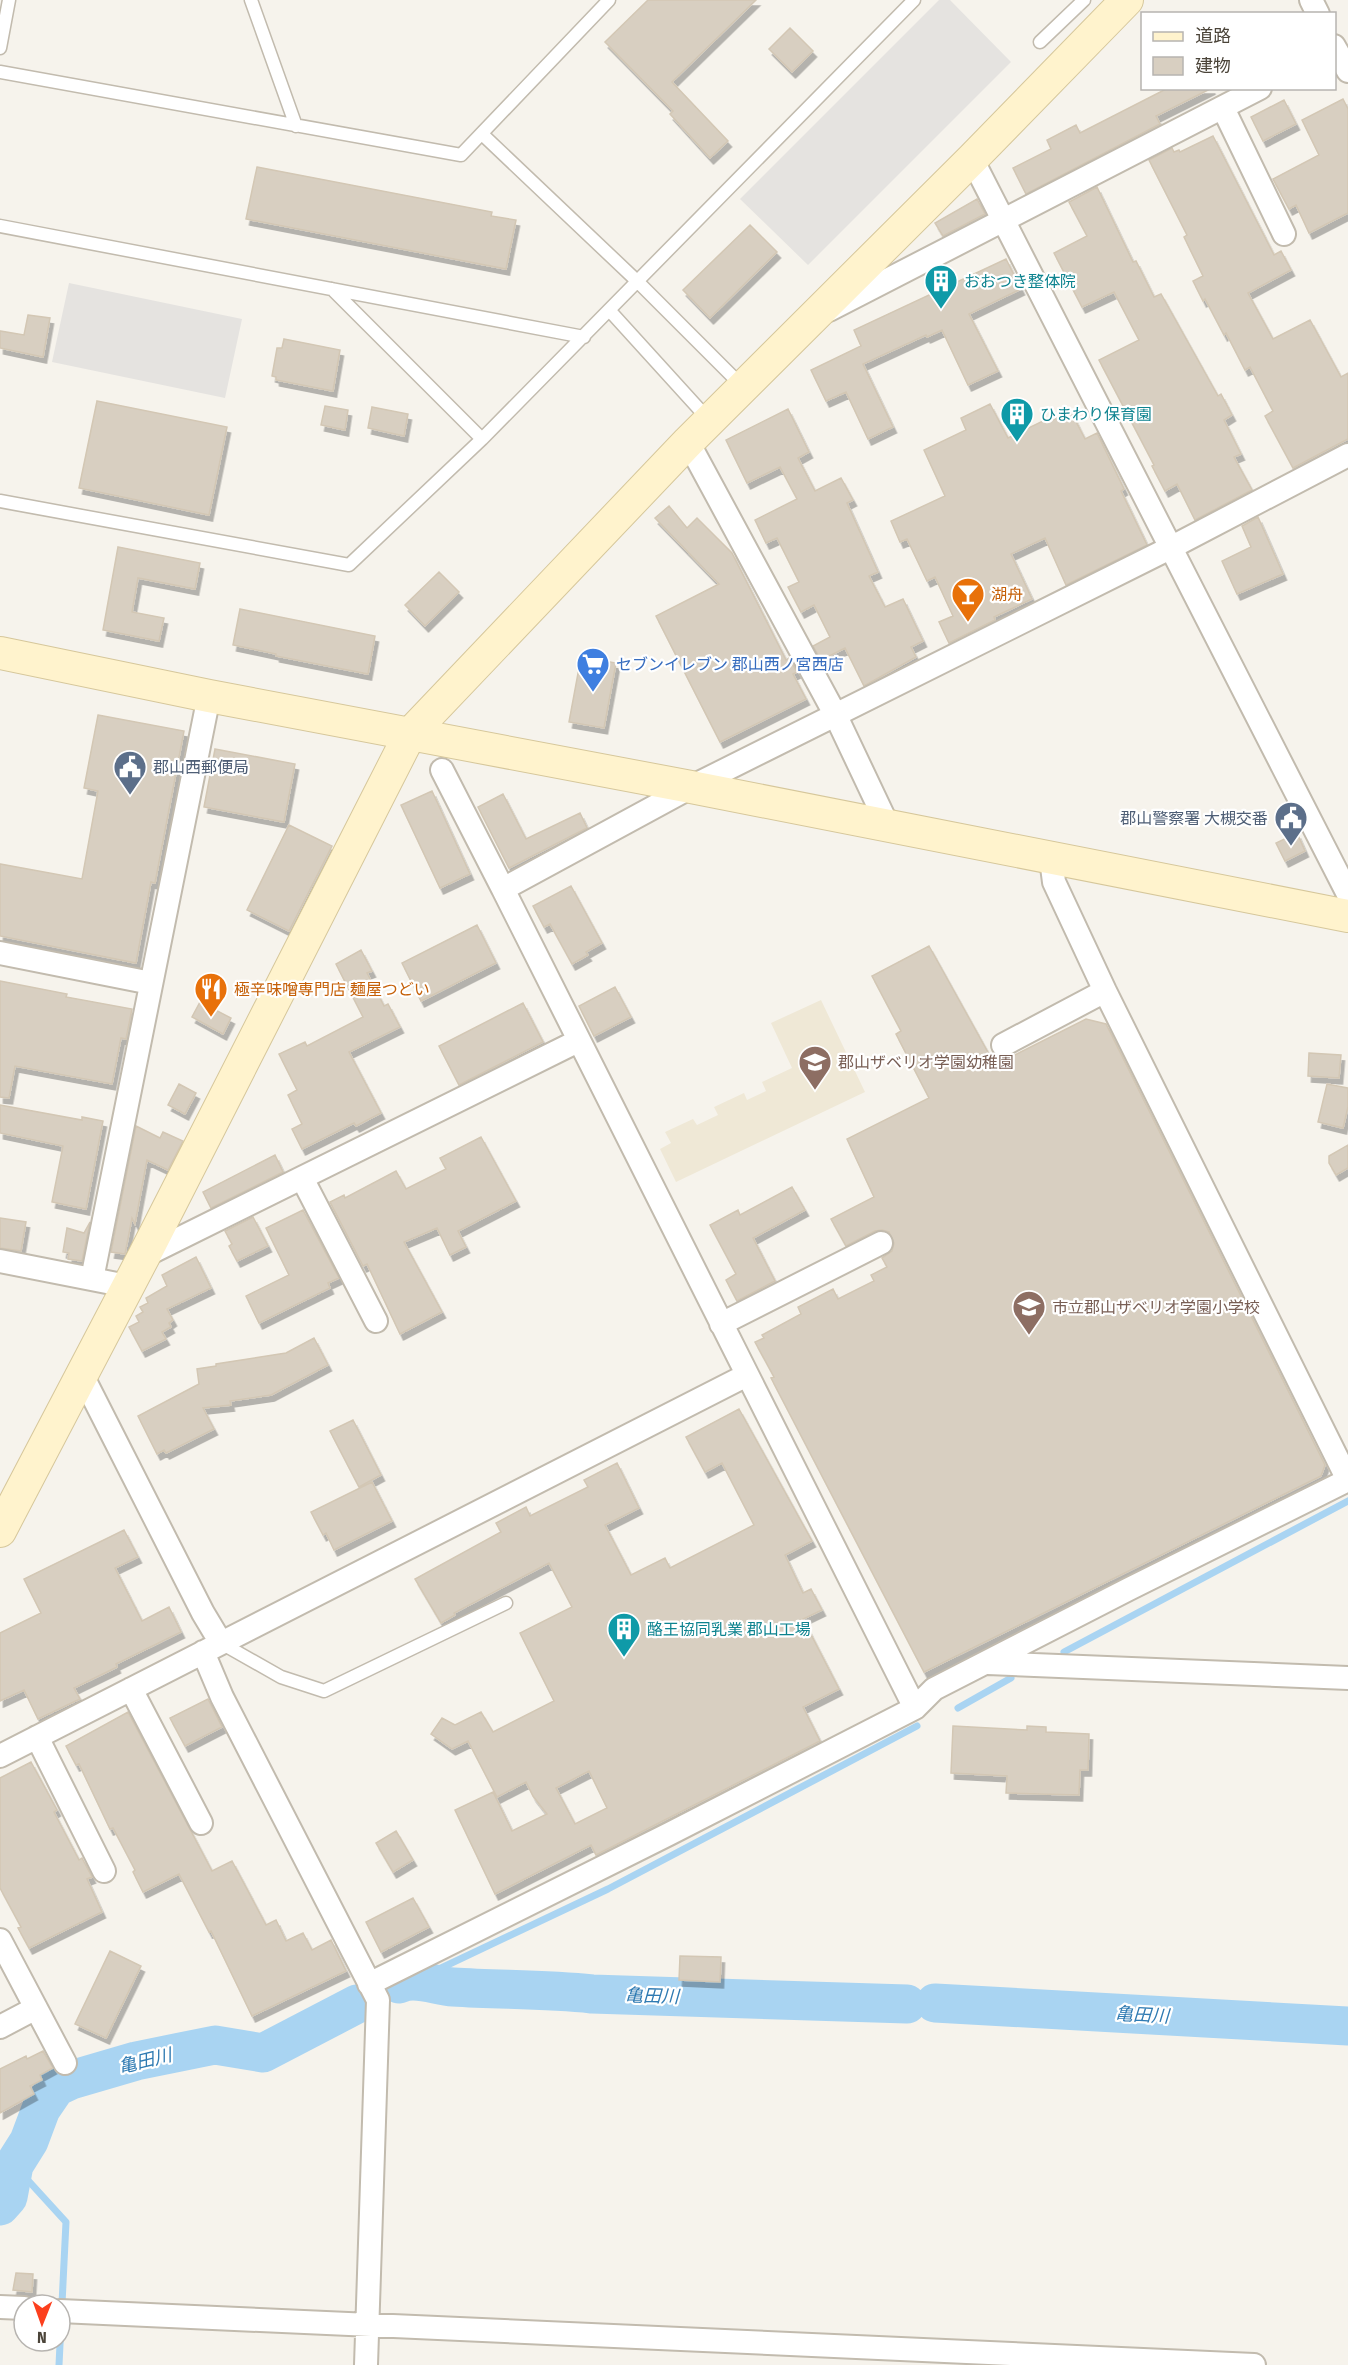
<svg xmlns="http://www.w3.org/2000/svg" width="1348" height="2365" viewBox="0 0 1348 2365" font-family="'Fira Sans Condensed','Noto Sans JP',sans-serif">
  <defs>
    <filter id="shadow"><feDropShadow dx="3.5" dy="6" stdDeviation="0" flood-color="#0004"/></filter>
  </defs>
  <rect width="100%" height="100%" fill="#f6f3ec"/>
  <path fill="#efe8d6" d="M821 1000 865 1092 676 1182 660 1149 671 1143 665 1132 693 1119 697 1125 718 1115 714 1107 744 1093 747 1100 766 1091 762 1082 792 1068 771 1023Z"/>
  <path fill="#e5e3e0" d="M939 0H950L1011 62 808 265 740 199Z
    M69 283 242 319 225 398 52 362Z"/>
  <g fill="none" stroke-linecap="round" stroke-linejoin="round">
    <path stroke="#a9d4f2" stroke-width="7" d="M1064 1652 1348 1501
      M958 1708 1011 1678
      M407 1980 439 1969 608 1889 917 1726
      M14 2165 66 2222 59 2365"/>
    <path stroke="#a9d4f2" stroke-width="39" d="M399 1984C415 1976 436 1986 453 1987 500 1990 546 1989 592 1994L907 2004
      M935 2003 1348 2026
      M0 2206 8 2197 14 2165 29 2141 41 2109 56 2087 71 2080 136 2061 215 2045 263 2053 357 2004"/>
  </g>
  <path fill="#d8cfc1" stroke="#d3c7b4" stroke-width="1.5" fill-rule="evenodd" filter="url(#shadow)" d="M648 0H756L672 82 728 141 710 158 670 114 673 111 605 42Z
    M790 28 813 51 792 72 769 49Z
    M1168 88H1212L1156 116 1160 124 1026 194 1013 168 1051 149 1047 140 1076 125 1080 133Z
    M1343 99 1348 109V213L1309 233 1296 205 1289 209 1273 179 1319 155 1302 120Z
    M1284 100 1296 124 1263 141 1251 117Z
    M1213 136 1274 255 1281 251 1291 270 1248 293 1273 339 1310 320 1341 377 1348 373V439L1293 468 1265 416 1273 411 1250 367 1245 370 1226 333 1224 335 1205 299 1203 301 1193 281 1203 276 1184 237 1187 235 1149 160 1172 148 1174 152 1179 150 1180 152Z
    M257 167 492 212 491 216 516 220 506 269 246 219Z
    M1097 187 1133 262 1136 261 1154 297 1161 294 1218 396 1221 394 1232 415 1224 420 1241 454 1234 457 1252 490 1195 520 1177 484 1165 491 1152 466 1154 465 1099 360 1139 340 1114 292 1082 307 1054 253 1087 236 1069 202Z
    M977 199 985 214 943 236 935 223Z
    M750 225 777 252 710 318 683 290Z
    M1006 259 1021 289 969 314 998 371 968 385 942 330 927 337 926 335 863 364 893 427 868 439 846 392 826 401 811 370 861 346 854 330Z
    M28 315 50 318 43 357 0 348V331L24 335Z
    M284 339 340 350 333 391 276 380V377L272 376 277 348H282Z
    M97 401 227 427 209 515 79 488Z
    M990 404 1008 438 1049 418 1050 421 1071 412 1085 439 1097 433 1124 489 1121 491 1147 545 1066 585 1045 538 1011 554 1032 599 994 617 995 620 949 643 939 622 953 616 935 577 927 581 907 539 900 542 891 521 945 496 924 450 966 430 961 418Z
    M325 406 348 410 345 430 321 425Z
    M372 407 408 414 404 436 368 428Z
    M788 409 809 452 798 458 815 491 841 478 853 500 847 503 878 572 869 576 885 607 903 599 923 641 911 647 916 657 864 686 845 648 821 660 813 646 830 637 814 605 801 612 788 587 799 582 777 538 766 543 755 520 797 499 780 467 747 483 726 440Z
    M669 506 687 528 697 518 732 553 786 660 789 658 797 672 793 674 806 699 720 742 656 616 719 584 655 518Z
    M1258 517 1283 574 1237 594 1222 561 1251 547 1242 526Z
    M118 547 200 563 195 589 138 578 132 612 164 618 159 641 103 630Z
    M439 572 459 592 425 626 405 605Z
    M240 609 375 636 368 674 276 656V654L233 645Z
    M581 657 616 663 604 728 569 722Z
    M98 715 184 731 155 883 151 882 136 963 0 936V864L82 879 98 791 84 788Z
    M215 749 295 764 284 822 204 807Z
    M432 791 470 874 440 888 401 805Z
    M503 794 526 839 580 813 587 828 509 868 478 807Z
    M289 825 332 846 289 931 247 910Z
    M1297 833 1305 851 1285 861 1276 843Z
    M571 886 602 943 586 952 588 955 572 964 550 924 544 927 533 906Z
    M477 925 496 963 421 1001 402 963Z
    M929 946 995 1065 1086 1019 1106 1024 1325 1465 1321 1476 924 1672 771 1378 774 1377 755 1342 764 1338 762 1335 801 1314 798 1307 833 1289 838 1299 874 1281 871 1275 887 1267 882 1258 892 1251 894 1243 889 1232 882 1230 875 1231 846 1246 831 1219 874 1197 847 1139 929 1098 896 1034 901 1031 872 976Z
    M361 950 372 971 367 973 384 1006 388 1004 400 1027 349 1052 381 1113 356 1126 354 1123 302 1149 292 1129 302 1124 288 1095 297 1090 279 1054 305 1042 307 1046 363 1017 336 964Z
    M0 981 67 994 66 997 132 1009 126 1039 121 1038 112 1084 15 1066 9 1098 0 1097Z
    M615 987 631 1017 594 1036 579 1006Z
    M200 1002 231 1018 223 1034 192 1017Z
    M523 1003 543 1042 459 1085 439 1046Z
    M1309 1053 1341 1055 1339 1078 1308 1076Z
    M179 1084 196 1093 185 1114 168 1105Z
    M1327 1084 1348 1088V1107L1343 1128 1318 1122Z
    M0 1105 82 1120V1117L103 1121 86 1209 52 1202 63 1146 0 1133Z
    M136 1126 160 1138 163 1132 183 1141 168 1170 147 1160 135 1224 132 1218 125 1254 111 1252Z
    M481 1137 516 1201 458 1231 466 1247 450 1255 437 1228 404 1242 442 1312 400 1334 367 1264 363 1266 330 1202 344 1195 345 1198 396 1171 406 1189 446 1169 440 1158Z
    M1348 1145V1168L1336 1175 1329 1163V1156Z
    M275 1155 283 1172 211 1208 203 1192Z
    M792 1187 805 1210 753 1238 775 1281 737 1301 726 1280 736 1274 710 1225 738 1210 740 1215Z
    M303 1210 339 1278 328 1283 330 1288 259 1323 246 1296 289 1275 266 1228Z
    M253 1217 268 1246 237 1261 229 1246 232 1244 225 1231Z
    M0 1218 26 1222 21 1251 0 1248Z
    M90 1222 82 1261 68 1259 69 1253 63 1252 67 1228 84 1233Z
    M196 1257 211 1288 167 1309 173 1320 169 1323 171 1327 162 1332 166 1339 142 1351 129 1327 139 1322 136 1316 143 1312 140 1307 148 1303 146 1298 167 1286 162 1275Z
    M314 1338 328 1365 271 1395 230 1401 231 1405 203 1408 214 1429 166 1453 164 1450 157 1454 138 1416 199 1384 197 1369 216 1366V1364L286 1353Z
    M739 1409 812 1541 785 1555 803 1593 811 1589 822 1610 803 1619 839 1689 803 1707 820 1741 596 1855 591 1845 495 1894 455 1810 493 1792 512 1831 547 1814 533 1796 526 1782 497 1797 468 1741 452 1749 431 1734 442 1718 455 1725 481 1712 493 1732 554 1701 520 1633 572 1607 549 1563 454 1613 455 1615 441 1623 415 1579 501 1532 496 1523 526 1507 530 1516 588 1487 584 1480 617 1463 639 1508 605 1525 631 1575 665 1558 670 1568 754 1525 722 1463 705 1472 686 1437ZM589 1771 607 1808 575 1824 556 1788Z
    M353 1420 381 1475 359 1487 330 1431Z
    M372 1482 392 1521 334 1550 326 1533 323 1535 311 1512Z
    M124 1530 138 1557 115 1568 142 1621 169 1607 181 1632 116 1664 117 1667 74 1688 80 1699 38 1719 24 1690 0 1701V1633L41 1613 24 1579Z
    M208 1699 222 1727 185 1746 170 1718Z
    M128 1712 212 1871 232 1861 266 1925 276 1920 286 1941 303 1933 312 1950 331 1940 346 1971 252 2016 211 1931 209 1932 179 1874 143 1892 133 1872 135 1870 113 1828 110 1829 79 1764 76 1765 66 1746Z
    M953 1726 1027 1730V1726L1046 1727V1732L1089 1734 1088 1770H1080L1079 1795 1006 1793 1007 1776 951 1773Z
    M31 1762 57 1810 54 1812 57 1818 79 1860 82 1858 92 1877 87 1879 102 1912 29 1948 18 1928 21 1927 0 1888V1778Z
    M396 1831 413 1860 393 1872 376 1843Z
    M413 1898 429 1927 381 1952 366 1922Z
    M110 1951 141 1966 106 2038 75 2024Z
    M680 1956 721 1957 720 1982 679 1980Z
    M43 2051 53 2068 40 2075 42 2080 30 2086 34 2094 0 2113V2069L26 2056 27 2059Z
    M16 2273 33 2274 32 2292 13 2290Z"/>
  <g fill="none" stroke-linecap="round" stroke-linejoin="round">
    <g stroke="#c2bbae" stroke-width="15">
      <path id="lane" d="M251 0 296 126
        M1040 42 1084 0
        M0 48 9 0
        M0 72 461 155 609 0
        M482 134 638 282 743 387
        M0 226 584 337
        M332 289 482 439
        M610 311 709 420
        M0 501 349 565 482 439 914 0
        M221 1643 281 1677 324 1691 506 1603"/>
    </g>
    <g stroke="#c2bbae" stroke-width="26">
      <path id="street" d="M1311 0 1318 14
        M1334 46 1348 71
        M1223 108 1284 234
        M972 159 1348 894
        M829 310 1260 88
        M688 442 835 714 889 828
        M442 770 503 889
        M1051 859 1054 882 1105 991 1348 1480
        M0 953 151 983
        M1003 1045 1105 991
        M302 1178 376 1321
        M144 1256 578 1041
        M0 1261 127 1286
        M92 1279 209 696
        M721 1324 881 1243
        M81 1373 203 1613 221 1643
        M203 1652 222 1697 378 2000 366 2365
        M988 1663 1348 1678
        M131 1689 201 1823
        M915 1708 503 889 691 787 1170 548 1348 455
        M37 1737 104 1871
        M0 1756 747 1375
        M0 1940 65 2063
        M369 1984 669 1834 915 1708 934 1689 1129 1589 1348 1480
        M0 2027 36 2008
        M0 2307 24 2308
        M60 2311 1254 2365"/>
    </g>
    <g stroke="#d6c79b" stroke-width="34">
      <path id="secondary" d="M0 653 209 696 691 787 1348 916
        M0 1531 144 1256 410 734 688 442 972 159 1127 0"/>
    </g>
    <use href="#lane" stroke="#fff" stroke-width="12"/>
    <use href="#street" stroke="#fff" stroke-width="22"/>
    <use href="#secondary" stroke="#fff3cd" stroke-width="32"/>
  </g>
  <defs>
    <g id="building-pin" transform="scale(1.725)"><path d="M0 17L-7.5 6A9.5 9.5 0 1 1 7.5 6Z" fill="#0f9aa8" stroke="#fff"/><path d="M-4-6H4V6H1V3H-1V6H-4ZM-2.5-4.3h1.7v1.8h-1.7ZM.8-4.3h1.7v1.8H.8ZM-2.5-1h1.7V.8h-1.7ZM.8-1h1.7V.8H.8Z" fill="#fff"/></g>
    <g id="bar-pin" transform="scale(1.725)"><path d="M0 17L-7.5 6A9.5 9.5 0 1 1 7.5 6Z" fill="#e8710a" stroke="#fff"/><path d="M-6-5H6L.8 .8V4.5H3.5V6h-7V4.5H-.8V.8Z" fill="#fff"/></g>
    <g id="supermarket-pin" transform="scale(1.725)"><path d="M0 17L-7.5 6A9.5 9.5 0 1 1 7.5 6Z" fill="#3f7fe0" stroke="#fff"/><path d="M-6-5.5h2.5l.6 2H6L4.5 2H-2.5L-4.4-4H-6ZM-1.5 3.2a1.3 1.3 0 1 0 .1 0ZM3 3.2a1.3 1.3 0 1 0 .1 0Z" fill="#fff"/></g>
    <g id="civic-pin" transform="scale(1.725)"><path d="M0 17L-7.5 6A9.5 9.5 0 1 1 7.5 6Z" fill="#5c6f8a" stroke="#fff"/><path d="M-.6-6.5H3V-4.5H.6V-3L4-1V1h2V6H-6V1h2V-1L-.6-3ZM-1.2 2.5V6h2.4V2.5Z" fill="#fff"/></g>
    <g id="restaurant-pin" transform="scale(1.725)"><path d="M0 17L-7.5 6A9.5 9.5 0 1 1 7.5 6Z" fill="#e8710a" stroke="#fff"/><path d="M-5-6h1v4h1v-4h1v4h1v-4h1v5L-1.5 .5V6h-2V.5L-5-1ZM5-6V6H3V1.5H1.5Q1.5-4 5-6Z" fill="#fff"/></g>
    <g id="school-pin" transform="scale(1.725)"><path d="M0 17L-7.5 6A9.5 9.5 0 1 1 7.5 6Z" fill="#8d6e63" stroke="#fff"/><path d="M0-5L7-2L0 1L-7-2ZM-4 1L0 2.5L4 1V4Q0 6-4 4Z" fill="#fff"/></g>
  </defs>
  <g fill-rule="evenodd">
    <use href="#building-pin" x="941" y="281"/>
    <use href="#building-pin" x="1017" y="414"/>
    <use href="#bar-pin" x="968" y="594"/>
    <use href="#supermarket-pin" x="593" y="664"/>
    <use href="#civic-pin" x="130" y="767"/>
    <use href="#civic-pin" x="1291" y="818"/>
    <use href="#restaurant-pin" x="211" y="989"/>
    <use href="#school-pin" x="815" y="1062"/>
    <use href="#school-pin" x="1029" y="1307"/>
    <use href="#building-pin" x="624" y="1629"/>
  </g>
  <g text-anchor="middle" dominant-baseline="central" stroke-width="4.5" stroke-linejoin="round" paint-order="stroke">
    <g font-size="16" fill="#0d838f" stroke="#fff" text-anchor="start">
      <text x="964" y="281">おおつき整体院</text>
      <text x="1040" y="414">ひまわり保育園</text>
      <text x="647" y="1629">酪王協同乳業 郡山工場</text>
    </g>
    <g font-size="16" fill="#c56008" stroke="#fff" text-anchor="start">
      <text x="991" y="594">湖舟</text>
      <text x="234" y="989">極辛味噌専門店 麺屋つどい</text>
    </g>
    <g font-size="16" fill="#366cbe" stroke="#fff" text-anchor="start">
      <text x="616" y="664">セブンイレブン 郡山西ノ宮西店</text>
    </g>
    <g font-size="16" fill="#4e5e75" stroke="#fff" text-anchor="start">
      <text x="153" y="767">郡山西郵便局</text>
      <text x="1268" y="818" text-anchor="end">郡山警察署 大槻交番</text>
    </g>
    <g font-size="16" fill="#785e54" stroke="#fff" text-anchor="start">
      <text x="838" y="1062">郡山ザベリオ学園幼稚園</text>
      <text x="1052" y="1307">市立郡山ザベリオ学園小学校</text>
    </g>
    <g font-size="18" font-style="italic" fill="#2e7ab2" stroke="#fff">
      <text transform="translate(652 1996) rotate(2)">亀田川</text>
      <text transform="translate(1142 2015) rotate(3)">亀田川</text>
      <text transform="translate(145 2061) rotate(-14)">亀田川</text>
    </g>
  </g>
  <rect x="1141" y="12" width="195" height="78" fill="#ffffff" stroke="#b7b4b0" stroke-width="1.5"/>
  <rect x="1153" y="32" width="30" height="9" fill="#fff3cd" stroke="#b7b4b0" stroke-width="1.5"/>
  <text x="1195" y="42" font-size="18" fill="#4b4439">道路</text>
  <rect x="1153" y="57" width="30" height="18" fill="#d8cfc1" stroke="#b7b4b0" stroke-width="1.5"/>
  <text x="1195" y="72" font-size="18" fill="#4b4439">建物</text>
  <g transform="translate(42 2323) rotate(181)"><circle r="28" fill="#ffffff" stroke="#b7b4b0" stroke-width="1.5"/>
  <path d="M0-4.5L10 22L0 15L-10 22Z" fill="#fc3f1d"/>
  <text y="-9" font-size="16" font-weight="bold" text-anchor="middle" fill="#4b4439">N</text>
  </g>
</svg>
